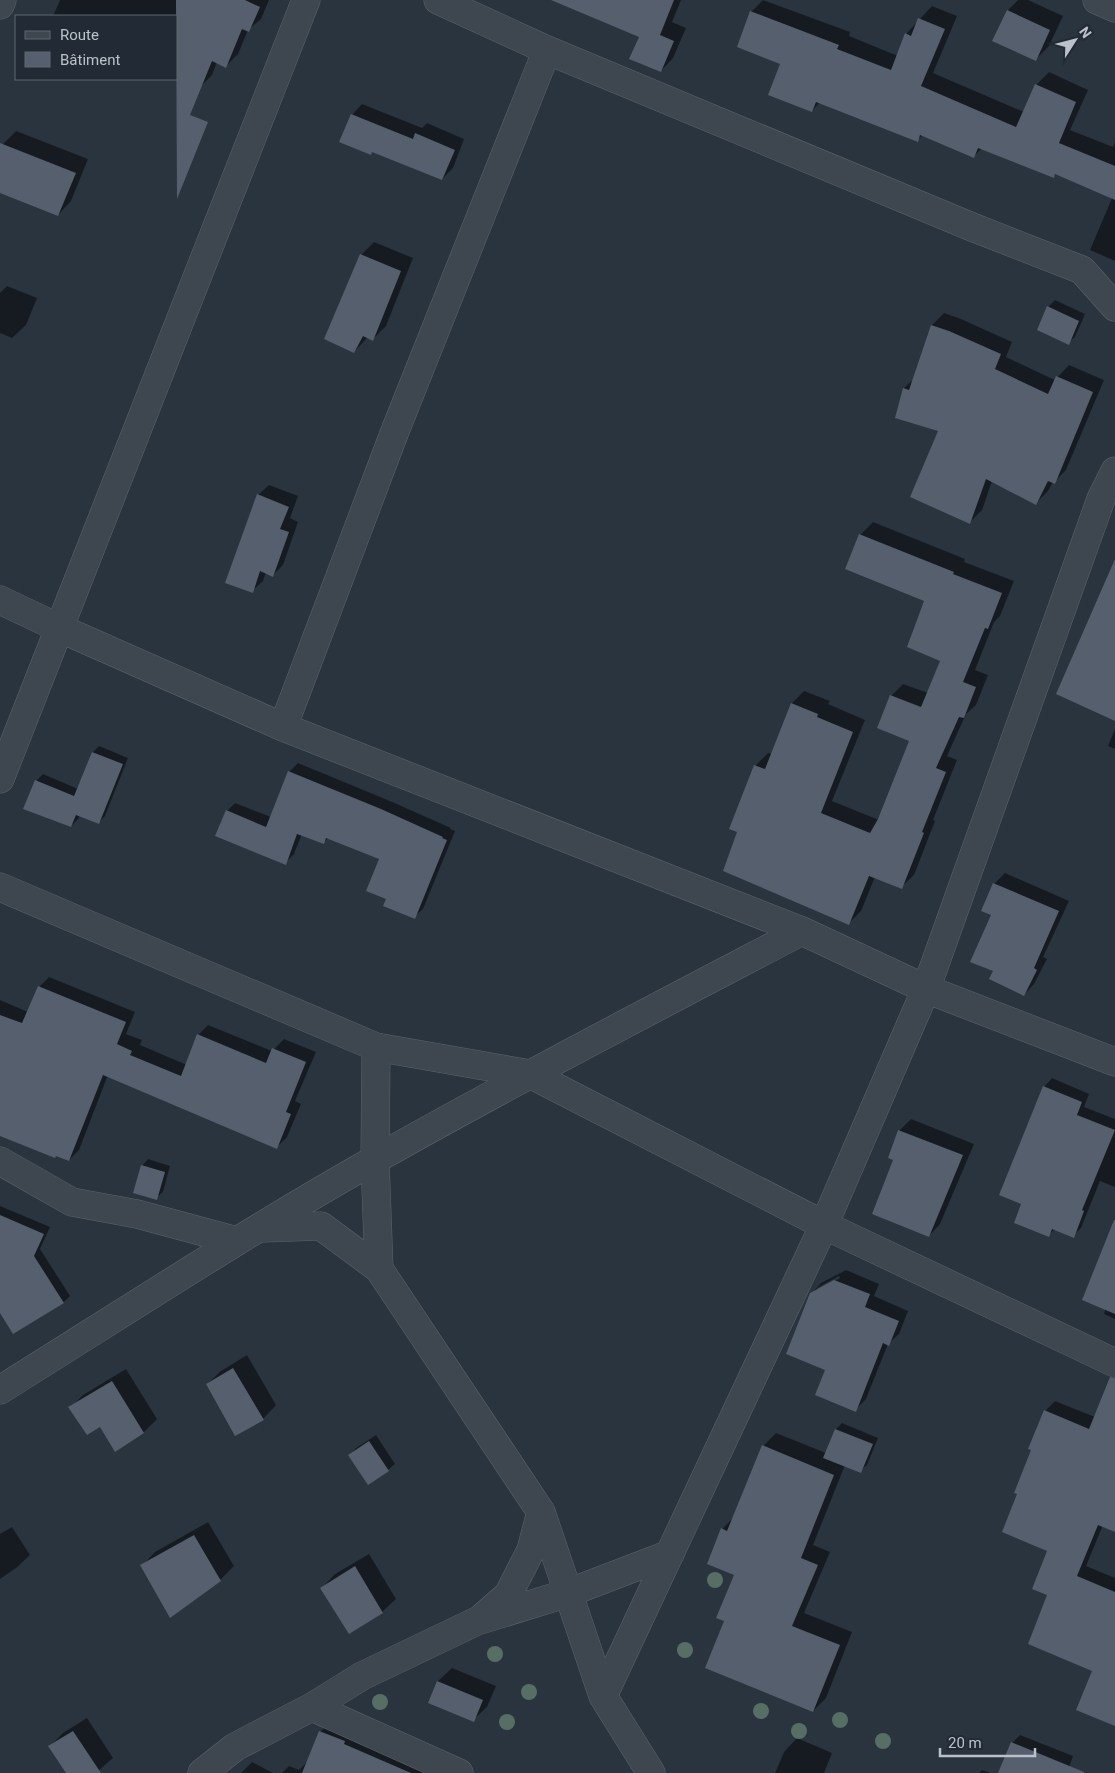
<svg xmlns="http://www.w3.org/2000/svg" width="1115" height="1773" viewBox="0 0 1115 1773" font-family="Roboto,sans-serif">
  <rect width="100%" height="100%" fill="#2a343f"/>
  <path fill="#0007" fill-rule="evenodd" d="M60 0H269L261 19 248 30 238 54 226 66 217 62 212 75 200 87 176 77V16H53Z
    M573 0H681L672 22 686 28 673 58 661 71 641 36Z
    M763 0 850 32 849 36 898 56 906 34 932 6 957 16 933 73 1024 112 1036 85 1049 72 1088 90 1070 130 1113 147 1115 142V261L1090 250 1112 198 1056 174 1054 176 982 148 973 157 923 135 917 140 820 102 812 111 751 12Z
    M1018 0H1028L1063 16 1049 46 1036 59 1008 10Z
    M362 104 422 128 427 123 464 139 453 168 442 179 352 115Z
    M16 131 88 159 71 201 58 215 0 192V151L3 144Z
    M374 242 413 258 386 326 372 340 368 337 354 352 361 255Z
    M7 286 37 298 26 325 12 338 0 333V293Z
    M1055 300 1085 314 1075 337 1068 343 1048 307Z
    M944 313 961 319 1012 342 1006 357 1055 380 1069 365 1104 380 1066 470 1054 482H1053L1048 491 1036 503 992 481 982 510 970 522 940 430 904 388 915 378 932 325Z
    M269 485 298 496 290 518 298 522 283 565 273 575 266 572 263 581 252 591 258 495Z
    M873 522 965 559 964 562 1014 581 1000 616 994 622 975 670 988 675 976 705 966 714 947 756 957 760 933 820 935 821 914 875 901 887 875 877 861 911 849 923 739 831 730 828 756 765 768 753 772 754 792 703 804 691 830 701 828 704 865 720 832 801 879 820 910 740 891 696 903 684 928 693 941 660 926 600 860 535Z
    M1115 729V749L1108 746Z
    M99 746 128 758 105 816 99 822 80 815 78 819 71 826 36 781 43 774 78 789 93 752Z
    M298 763 390 801 451 828 450 829 455 831 423 909 414 917 388 899 381 858 329 837 324 842 302 834 294 854 285 863 227 811 235 803 271 817 289 772Z
    M1005 873 1069 901 1043 957 1047 959 1034 984 1024 995 994 971 992 915 994 884Z
    M49 977 135 1012 126 1034 142 1040 140 1045 187 1065 198 1035 208 1025 272 1051 284 1039 316 1052 295 1101 301 1104 287 1137 277 1147 108 1075 79 1150 69 1160 0 1135V1000L28 1012 39 987Z
    M1052 1078 1089 1094 1084 1107 1115 1119V1187L1100 1181 1081 1228 1073 1236 1055 1229 1048 1235 1023 1203 1044 1087Z
    M911 1119 974 1144 940 1224 929 1236 895 1159 899 1131Z
    M148 1159 170 1166 163 1192 156 1198 142 1166Z
    M0 1206 50 1227 40 1249 70 1296 64 1302 13 1332 0 1311Z
    M846 1270 879 1284 874 1296 908 1311 899 1334 888 1344 866 1399 856 1409 826 1370 811 1294 821 1283ZM839 1276 840 1278 817 1291V1288Z
    M1115 1272V1319L1104 1314Z
    M247 1355 276 1405 263 1419 207 1384 221 1371Z
    M126 1369 157 1419 144 1432 115 1450 100 1425 70 1408 83 1395Z
    M1115 1381V1530L1103 1525 1086 1566 1115 1578V1718L1094 1670 1048 1594 1049 1550 1019 1494 1045 1411 1055 1401 1095 1417Z
    M842 1423 878 1438 867 1465 860 1471 845 1465 813 1545 830 1552 804 1613 852 1632 826 1698 813 1711 725 1620 736 1574 722 1529 734 1517 763 1446 776 1433 826 1453 836 1429Z
    M376 1435 395 1464 388 1470 350 1455 356 1448Z
    M208 1522 234 1566 220 1580 142 1566 155 1552Z
    M12 1527 30 1555 16 1568 0 1579V1534Z
    M369 1554 396 1599 382 1612 322 1588 335 1574Z
    M452 1668 496 1686 487 1707 473 1720 430 1703 438 1681Z
    M87 1718 113 1758 96 1773H67L50 1746 63 1733Z
    M332 1721 427 1773H282L289 1766 299 1770 308 1761 320 1732Z
    M1020 1735 1073 1756 1067 1773H1000L1012 1743Z
    M797 1738 832 1753 824 1773H775L784 1752Z
    M252 1762 273 1773H241Z
    M982 1770 991 1773H979Z"/>
  <path fill="#565f6d" d="M176 0H245L260 7 249 32 242 29 226 68 212 61 190 115 208 122 177 199Z
    M551 0H674L660 35 674 41 661 72 629 59 639 37Z
    M1007 10 1050 30 1036 61 992 41Z
    M750 11 839 45 837 49 891 70 905 33 911 36 918 18 945 29 921 86 1016 127 1035 84 1076 102 1059 143 1115 166V200L1055 174 1054 178 978 148 974 158 920 135 918 142 816 102 812 112 768 95 780 64 737 47Z
    M351 114 413 139 415 133 455 150 442 180 372 152 371 155 339 142Z
    M0 143 76 173 58 216 0 193Z
    M360 254 401 271 373 341 363 336 354 353 324 339Z
    M1047 306 1079 321 1069 345 1037 330Z
    M931 325 949 331 1001 354 995 369 1048 394 1056 376 1093 392 1055 484 1048 481 1036 505 986 479 970 524 910 497 938 431 895 418 903 388 909 390Z
    M257 494 289 507 280 529 289 532 273 577 260 571 253 593 225 583Z
    M859 534 954 572 953 574 1002 593 988 629 985 628 963 682 976 687 964 718 959 717 936 768 946 772 922 832 924 833 902 889 869 876 849 925 723 871 737 832 729 829 754 765 765 769 791 703 818 714 817 717 853 732 821 813 870 833 878 819 909 741 877 728 890 695 921 707 940 661 907 647 924 601 845 569Z
    M1115 559V721L1056 694Z
    M92 752 123 764 99 824 76 815 71 827 23 809 35 780 74 796Z
    M288 771 381 809 443 837 442 838 447 840 415 919 383 906 386 899 366 891 379 859 326 838 324 844 297 834 286 865 215 836 226 810 266 827Z
    M993 883 1059 911 1034 968 1037 970 1024 996 989 979 993 971 970 962 991 915 981 911Z
    M38 986 126 1022 117 1044 132 1051 130 1055 181 1076 197 1034 266 1063 272 1048 306 1062 286 1112 291 1114 277 1149 103 1075 69 1161 56 1156 55 1158 0 1136V1015L22 1023Z
    M1043 1086 1082 1102 1077 1115 1115 1130 1082 1210 1084 1211 1074 1238 1052 1229 1049 1237 1014 1223 1021 1204 999 1195Z
    M898 1130 963 1155 929 1237 872 1214 893 1160 888 1158Z
    M141 1165 165 1172 157 1200 133 1193Z
    M0 1215 44 1234 34 1256 64 1303 13 1334 0 1313Z
    M1114 1220H1115V1314L1082 1300Z
    M834 1280 870 1294 865 1307 899 1321 889 1346 883 1343 856 1412 815 1395 825 1370 786 1354 810 1293Z
    M233 1368 264 1420 235 1436 206 1384Z
    M1110 1377 1115 1378V1532L1098 1525 1077 1576 1115 1592V1726L1076 1710 1092 1671 1028 1644 1047 1595 1032 1589 1047 1551 1002 1532 1017 1494 1014 1493 1031 1450 1028 1449 1044 1410 1089 1429Z
    M112 1381 144 1433 115 1452 100 1427 87 1435 68 1407Z
    M835 1429 873 1444 861 1473 823 1458Z
    M369 1441 389 1471 368 1485 348 1455Z
    M762 1445 834 1475 801 1558 818 1565 792 1626 840 1645 813 1712 705 1668 724 1621 716 1618 734 1575 707 1564 721 1528 727 1531Z
    M194 1535 221 1581 170 1618 140 1565Z
    M355 1566 383 1613 349 1634 320 1588Z
    M437 1681 483 1700 474 1722 428 1703Z
    M73 1731 101 1773H66L48 1746Z
    M319 1731 345 1741 344 1744 411 1773H302Z
    M1011 1742 1084 1772V1773H998Z"/>
  <g fill="none" stroke-linecap="round" stroke-linejoin="round">
    <g stroke="#5c646d" stroke-width="29">
      <path id="minor" d="M438 0 547 50 972 227 1082 270 1115 307
        M1097 0 1115 8
        M0 5 2 0
        M0 600 59 628 283 727 802 931 926 989 1115 1062
        M283 727 395 431 547 50
        M0 779 306 0
        M0 887 376 1047 530 1074 824 1225 1115 1363
        M376 1047 375 1160 379 1269 541 1512 603 1696 651 1773
        M0 1161 72 1202 137 1214 237 1241
        M262 1228 321 1226 379 1269
        M0 1390C125 1312 248 1231 376 1159 516 1080 659 1006 802 931
        M484 1616 508 1595 531 1550 541 1512
        M603 1696 824 1225 926 989 1101 499 1115 471
        M312 1707 459 1773
        M202 1773 235 1747 312 1707 362 1676 477 1621 568 1593 670 1554"/>
    </g>
    <use href="#minor" stroke="#3e4650" stroke-width="28"/>
  </g>
  <g fill="#576e64">
    <circle cx="715" cy="1580" r="8"/>
    <circle cx="685" cy="1650" r="8"/>
    <circle cx="495" cy="1654" r="8"/>
    <circle cx="529" cy="1692" r="8"/>
    <circle cx="380" cy="1702" r="8"/>
    <circle cx="761" cy="1711" r="8"/>
    <circle cx="840" cy="1720" r="8"/>
    <circle cx="507" cy="1722" r="8"/>
    <circle cx="799" cy="1731" r="8"/>
    <circle cx="883" cy="1741" r="8"/>
  </g>
  <rect x="15" y="15" width="162" height="65" fill="#222b35" stroke="#5f6771"/>
  <rect x="25" y="31" width="25" height="8" fill="#3e4650" stroke="#5f6771"/>
  <text x="60" y="40" font-size="15" fill="#bbc1ca">Route</text>
  <rect x="25" y="52" width="25" height="15" fill="#565f6d" stroke="#5f6771"/>
  <text x="60" y="65" font-size="15" fill="#bbc1ca">Bâtiment</text>
  <g transform="translate(1075 40) rotate(54)" stroke="#222b35" stroke-width="4" paint-order="stroke">
  <path d="M0-4L9 19L0 12L-9 19Z" fill="#bbc1ca"/>
  <text y="-8" font-size="14" font-weight="bold" text-anchor="middle" fill="#bbc1ca">N</text>
  </g>
  <path d="M940 1748v8h95v-8" fill="none" stroke="#bbc1ca" stroke-width="2.5"/>
  <text x="948" y="1748" font-size="15" fill="#bbc1ca" stroke="#222b35" stroke-width="4" paint-order="stroke">20 m</text>
</svg>
